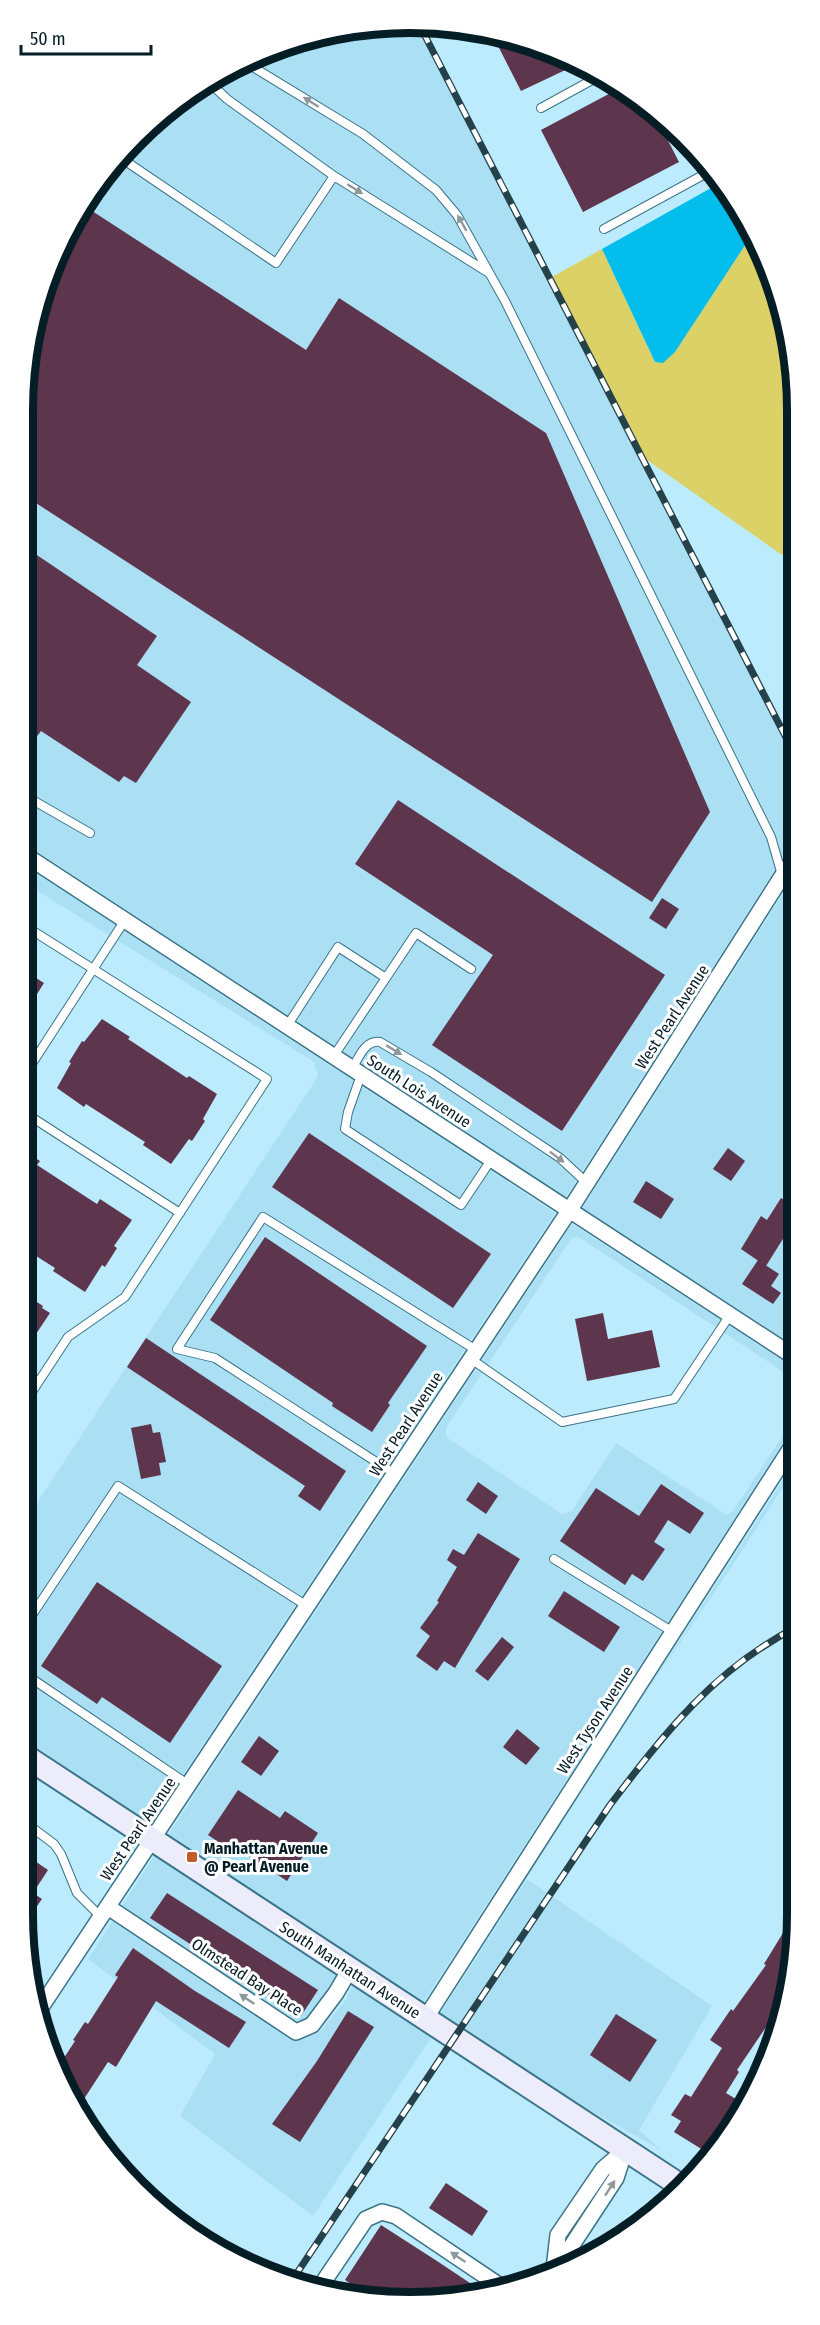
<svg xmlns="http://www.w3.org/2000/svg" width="820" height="2325" viewBox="0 0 820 2325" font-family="'Fira Sans Condensed',sans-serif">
  <rect width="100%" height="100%" fill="#bcebfd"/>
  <path fill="#aadff4" d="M359 26 424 30 795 746V838L565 1198 23 842V410L36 310 102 174 216 75Z
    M22 864 555 1213 149 1826 23 1744V1524L317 1078 318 1073 314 1066 316 1063 23 882Z
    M795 875 796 1347 582 1209Z
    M572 1224 796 1369V1380L577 1236 570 1240 446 1428V1435L449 1439 562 1514 572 1511 616 1443 727 1515 733 1511 796 1416V1422L421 2006 166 1838Z
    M797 1459V1465L734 1563 644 1696Z
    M156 1853 337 1972 328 1989 306 2018 296 2021 122 1906Z
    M527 1879 712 2006 639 2130 661 2150 522 2072 438 2017Z
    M113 1921 291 2039 300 2040 320 2032 345 2001 354 1983 433 2035 313 2216 180 2116 215 2054 88 1959Z"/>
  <path fill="#dbd166" d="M753 233 758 239 794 359 795 540 782 555 647 460 552 277 602 249 655 362 675 352Z"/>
  <path fill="#03bdec" d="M720 183 753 233 675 352 663 363 655 362 602 249Z"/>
  <path fill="#5d354d" d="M492 34 510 36 578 64 521 91Z
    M620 88 656 117 679 162 583 212 541 130Z
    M86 207 306 350 339 298 546 433 710 812 652 902 22 494V410L36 310Z
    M22 545 157 636 137 665 191 702 136 783 124 776 119 782 41 731 22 756Z
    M398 800 665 975 562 1131 432 1045 493 955 355 864Z
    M662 898 679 909 666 929 649 918Z
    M22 969 44 983 22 1018Z
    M102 1019 130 1037 128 1039 187 1078 189 1076 217 1094 203 1119 205 1121 192 1141 189 1139 171 1164 143 1145 145 1142 86 1104 84 1107 57 1088 71 1063 69 1062 82 1041 84 1042Z
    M309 1133 491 1254 453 1308 272 1187Z
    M728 1148 745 1161 731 1181 713 1169Z
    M22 1150 40 1161 37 1165 97 1204 100 1199 132 1220 114 1246 117 1248 105 1267 102 1265 85 1292 53 1271 55 1268 22 1247Z
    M646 1181 674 1199 661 1219 633 1202Z
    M781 1198 796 1208V1230L791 1226 766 1266 741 1249 761 1216 767 1220Z
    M265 1237 427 1346 388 1403 390 1405 372 1432 332 1406 333 1403 210 1320Z
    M758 1260 779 1274 771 1286 781 1293 773 1304 742 1284Z
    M22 1292 43 1306 42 1308 50 1313 32 1340 22 1334Z
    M603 1313 608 1339 652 1330 660 1367 587 1381 575 1319Z
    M146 1338 346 1471 320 1511 298 1496 305 1486 127 1367Z
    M151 1424 153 1433 160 1432 166 1462 159 1463 161 1475 141 1479 131 1428Z
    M478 1482 498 1496 486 1514 466 1500Z
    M661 1484 704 1513 690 1534 668 1520 654 1542 665 1549 643 1581 632 1574 625 1585 560 1541 596 1488 639 1516Z
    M478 1533 520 1559 455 1668 444 1661 437 1671 416 1656 430 1636 420 1628 439 1602 437 1601 457 1567 447 1560 453 1549 464 1555Z
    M97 1582 222 1666 170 1743 102 1697 97 1704 41 1666Z
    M564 1591 620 1627 604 1652 548 1616Z
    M502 1637 514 1647 488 1681 475 1671Z
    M517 1729 540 1748 526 1765 503 1747Z
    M259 1736 279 1751 261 1776 241 1762Z
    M238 1790 280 1818 285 1811 318 1833 287 1881 244 1853 241 1857 208 1835Z
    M29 1857 48 1870 33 1893 42 1899 24 1925 22 1866Z
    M167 1893 318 1990 301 2016 150 1918Z
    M797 1910 787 1996 737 2070 739 2072 726 2093 736 2099 703 2150 674 2132 681 2121 671 2115 685 2094 691 2097 722 2048 710 2040 731 2009 733 2011 766 1965 764 1964Z
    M133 1948 195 1991 246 2022 229 2048 156 2001 116 2067 108 2062 82 2102 72 2096 56 2070 75 2041 73 2040 85 2022 88 2024 118 1977 115 1975Z
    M348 2011 374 2027 300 2142 272 2124 317 2061Z
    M616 2014 657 2040 630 2082 590 2055Z
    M446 2183 488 2211 472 2236 429 2208Z
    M381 2225 437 2261 482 2291 373 2298 345 2280Z"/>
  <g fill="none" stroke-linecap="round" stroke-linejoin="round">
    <g stroke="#3b7488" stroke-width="10">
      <path id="lane" d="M248 64 363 134 436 190 457 215 505 301 771 837 782 875
        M208 81 227 99 334 176 489 273
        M541 108 603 74
        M691 146 705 174 712 170
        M121 158 276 263 334 176
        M604 229 705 174
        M22 794 90 833
        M22 924 267 1079 125 1297 68 1337 22 1407
        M287 1026 338 947 386 978
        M333 1057 416 933 471 969
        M352 1069C359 1057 365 1040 380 1042L431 1072 560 1158 587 1183
        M361 1075 348 1112 345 1129 461 1205 491 1160
        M22 1079 125 920
        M22 1111 180 1213
        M471 1359 562 1422 674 1399 730 1315
        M395 1474 215 1358 177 1349 263 1217 476 1350
        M554 1559 673 1632
        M22 1630 118 1486 307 1606
        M22 1672 189 1785
        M22 1820 54 1844 61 1854 77 1893 101 1917"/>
    </g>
    <g stroke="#3b7488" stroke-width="18">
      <path id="street" d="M22 853 796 1358
        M108 1907 296 2032 312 2025 336 1993 350 1969
        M41 2007 569 1211 795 856
        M425 2019 796 1440
        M554 2269 558 2235 603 2169 625 2150 616 2178 557 2268
        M320 2287 366 2219 382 2212 396 2216 506 2290"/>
    </g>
    <g stroke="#3b7488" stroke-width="26">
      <path id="secondary" d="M22 1754 678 2184"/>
    </g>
    <use href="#lane" stroke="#fff" stroke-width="8"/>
    <use href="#street" stroke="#fff" stroke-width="15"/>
    <use href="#secondary" stroke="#ececfb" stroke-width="22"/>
    <g stroke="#25414a" stroke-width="7">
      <path id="rail" d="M422 30 795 755
        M293 2279 610 1805C664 1734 715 1668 797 1627"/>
    </g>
    <use href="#rail" stroke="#fff" stroke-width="4.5" stroke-dasharray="14" stroke-linecap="butt"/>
  </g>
  <defs><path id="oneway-solid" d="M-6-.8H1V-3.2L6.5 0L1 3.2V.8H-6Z" transform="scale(1.5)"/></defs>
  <g fill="#8e999d">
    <use href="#oneway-solid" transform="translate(311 102) rotate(-148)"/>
    <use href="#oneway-solid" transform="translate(355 189) rotate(32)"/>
    <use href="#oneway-solid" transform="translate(462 223) rotate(-120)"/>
    <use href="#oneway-solid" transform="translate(394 1050) rotate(31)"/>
    <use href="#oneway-solid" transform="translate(557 1157) rotate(37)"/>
    <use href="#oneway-solid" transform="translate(247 1999) rotate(-146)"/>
    <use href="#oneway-solid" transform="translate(610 2188) rotate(-57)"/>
    <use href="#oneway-solid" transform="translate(458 2257) rotate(-146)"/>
  </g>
  <rect fill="#c15c2c" stroke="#fff" stroke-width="2" x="186" y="1851" width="12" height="12" rx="3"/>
  <g text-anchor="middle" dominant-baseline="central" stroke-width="6" stroke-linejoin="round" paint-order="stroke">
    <g font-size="16" fill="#051d25" stroke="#fff">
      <text transform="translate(672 1017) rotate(-57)">West Pearl Avenue</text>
      <text transform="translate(419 1091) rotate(33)">South Lois Avenue</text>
      <text transform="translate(406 1424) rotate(-57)">West Pearl Avenue</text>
      <text transform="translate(595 1720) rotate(-57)">West Tyson Avenue</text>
      <text transform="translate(138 1829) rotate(-56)">West Pearl Avenue</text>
      <text transform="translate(350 1970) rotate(33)">South Manhattan Avenue</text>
      <text transform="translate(247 1977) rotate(33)">Olmstead Bay Place</text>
    </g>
    <g font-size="16" font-weight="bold" fill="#051d25" stroke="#fff" text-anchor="start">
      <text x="204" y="1848">Manhattan Avenue<tspan x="204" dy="18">@ Pearl Avenue</tspan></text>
    </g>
  </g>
  <path d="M0 0H820V2325H0ZM410 33H410A377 377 0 0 1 787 410V1915A377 377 0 0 1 410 2292H410A377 377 0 0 1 33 1915V410A377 377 0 0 1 410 33Z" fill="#fff" fill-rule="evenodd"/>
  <path fill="none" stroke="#051d25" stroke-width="8" d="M410 33H410A377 377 0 0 1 787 410V1915A377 377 0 0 1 410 2292H410A377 377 0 0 1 33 1915V410A377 377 0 0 1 410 33Z"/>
  <path d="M21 45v9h130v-9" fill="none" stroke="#051d25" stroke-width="3"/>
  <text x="30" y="45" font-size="18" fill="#051d25" stroke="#ffffff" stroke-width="4.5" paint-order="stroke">50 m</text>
</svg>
